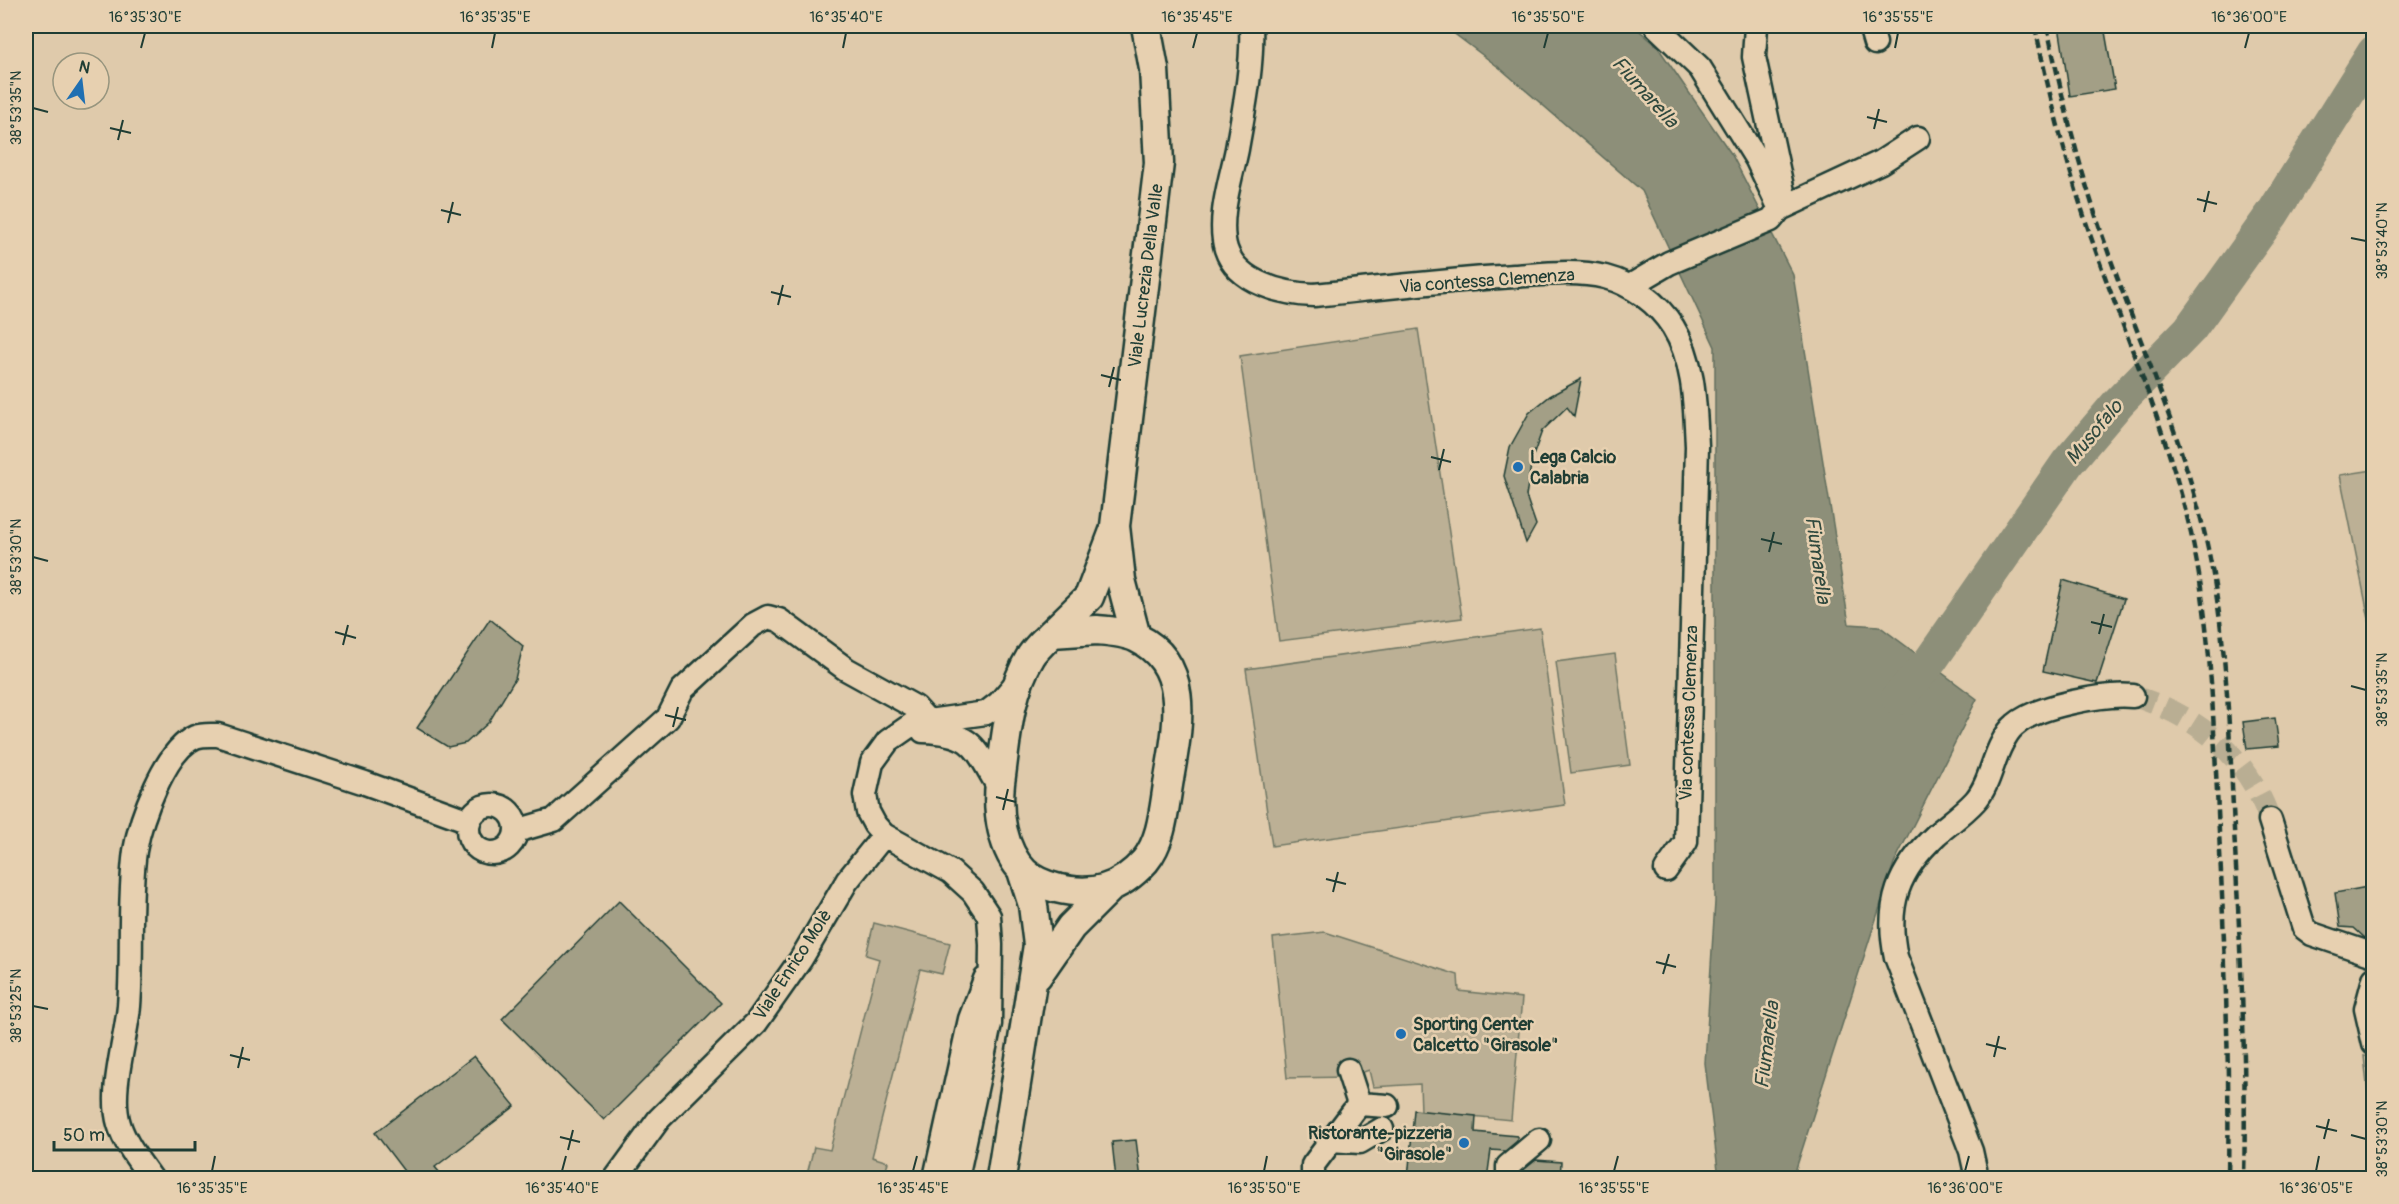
<svg xmlns="http://www.w3.org/2000/svg" width="2399" height="1204" viewBox="0 0 2399 1204" font-family="Pangolin,sans-serif">
  <rect width="100%" height="100%" fill="#dfcaab"/>
  <filter id="ink" filterUnits="userSpaceOnUse"><feTurbulence type="fractalNoise" baseFrequency=".0167" numOctaves="2"/><feDisplacementMap in="SourceGraphic" scale="12" xChannelSelector="R" yChannelSelector="G"/><feConvolveMatrix kernelMatrix="1 2 1 2 8 2 1 2 1" color-interpolation-filters="sRGB"/></filter>
  <g filter="url(#ink)">
    <path fill="#bcb095" stroke="#6e7664" stroke-width="1.5" d="M1418 329 1462 618 1279 641 1240 356Z
      M2373 470H2374L2373 639 2340 475Z
      M1540 628 1565 805 1272 846 1246 669Z
      M1615 654 1630 765 1571 773 1556 662Z
      M874 923 950 943 942 974 920 969 872 1157 888 1162 884 1178H806L814 1147 830 1150 879 959 866 955Z
      M1325 932 1458 975 1459 991 1522 998 1511 1120 1421 1111 1420 1084 1373 1087 1369 1070 1350 1077 1287 1078 1273 938Z
      M2364 1056 2371 1057 2373 1066V1143Z"/>
    <path fill="#8d8f79" stroke="#616e5d" stroke-width="1.5" d="M1444 26H1634L1657 46 1732 155 1793 275 1849 624 1879 626 1977 699 1894 863 1793 1178H1719L1705 1063 1715 902V347L1642 191 1501 69Z"/>
    <g fill="none" stroke-linecap="round" stroke-linejoin="round">
      <path stroke="#8d8f79" stroke-width="34" d="M1898 698 1931 660 2068 462 2118 403 2190 329 2273 213 2374 52"/>
    </g>
    <path fill="#a39f86" stroke="#1f3d34" stroke-width="1.5" d="M2059 26H2104L2115 89 2070 96Z
      M1581 379 1574 416 1567 407 1542 431 1532 459 1526 496 1536 525 1526 543 1504 476 1510 447 1529 413 1550 396Z
      M2063 580 2124 599 2097 683 2043 671Z
      M490 619 523 646 515 679 489 722 466 743 448 747 417 728Z
      M2275 718 2279 746 2247 749 2243 722Z
      M2373 886V941L2365 938 2354 928 2340 927 2335 893Z
      M619 901 721 1003 604 1120 502 1019Z
      M474 1056 515 1106 435 1167 445 1179H410L375 1133Z
      M1414 1110 1476 1116 1475 1132 1517 1136V1141L1505 1151 1491 1150 1487 1179H1408Z
      M1136 1140 1141 1179H1116L1112 1142Z
      M1536 1160 1561 1162 1560 1179H1521V1172Z"/>
    <g fill="none" stroke-linecap="round" stroke-linejoin="round">
      <path stroke="#b9ae93" stroke-width="22" stroke-dasharray="22 11" stroke-linecap="butt" d="M2133 696C2197 715 2248 756 2270 820"/>
      <g stroke="#1f3d34" stroke-width="27">
        <path id="minor" d="M1251 26C1253 66 1244 109 1237 149 1231 179 1217 219 1226 249 1237 283 1283 294 1314 295 1381 288 1447 280 1514 276 1543 274 1577 270 1605 277 1632 284 1658 303 1673 327 1695 362 1695 407 1697 446L1686 842 1666 870
          M1656 26 1700 68 1757 160 1780 209
          M1756 26 1754 57 1784 196
          M1870 26 1875 43
          M1630 286 1669 263 1771 220 1780 209 1881 162 1918 138
          M923 731C976 733 975 749 1000 789
          M468 829a24 24 0 1 1 48 0a24 24 0 1 1-48 0Z
          M2270 820 2304 928 2312 934 2374 955
          M516 831 554 820 668 718 682 690 753 625 768 617 779 620 846 669 915 707 927 720
          M2374 979 2366 1009 2374 1044
          M1348 1070 1359 1104
          M1359 1104 1387 1106
          M1331 1140 1360 1142 1382 1129
          M151 1178C140 1162 125 1144 119 1124 109 1091 126 1041 129 1006 133 955 128 902 135 851 140 820 165 750 195 737 203 734 210 735 218 735L365 783 469 821
          M616 1178 659 1119 756 1023 801 959 847 881 884 835
          M935 1178 970 1019 985 979
          M957 1178 990 1024 991 945 989 916 973 892 951 872 884 835 875 825 868 812 865 795 872 763 888 741 914 723 986 713 999 703 1017 682
          M1313 1178V1165L1359 1104
          M1508 1178V1166L1539 1140
          M1977 1178 1971 1151 1896 957C1885 905 1898 870 1937 834 1950 823 1964 813 1975 801 1989 786 1992 761 2002 743 2005 737 2010 729 2015 725 2036 706 2106 693 2133 696"/>
      </g>
      <g stroke="#1f3d34" stroke-width="33">
        <path id="major" d="M1097 630C1109 631 1125 632 1137 638 1193 665 1177 730 1169 779 1164 807 1163 839 1145 861 1119 890 1092 897 1056 888 1043 885 1033 881 1024 872 1002 850 997 812 1000 783 1006 741 1008 693 1031 656 1036 648 1045 640 1052 633Z
          M1052 633 1089 597 1114 531
          M1136 637 1121 580 1115 526 1159 163 1154 69 1146 26
          M1037 976 1071 927 1111 887
          M1001 1178 1038 945 1033 905 1022 871"/>
      </g>
      <use href="#minor" stroke="#e7d0b0" stroke-width="22"/>
      <use href="#major" stroke="#e7d0b0" stroke-width="28"/>
      <path stroke="#1f3d34" stroke-width="4.5" stroke-dasharray="9 4.5" stroke-linecap="butt" d="M2035 26C2050 99 2068 171 2093 243 2126 338 2167 431 2190 529 2211 621 2213 717 2218 811 2224 934 2230 1056 2228 1178
        M2047 26C2062 99 2080 172 2105 243 2137 336 2178 427 2202 523 2227 622 2229 727 2234 829 2240 945 2247 1062 2244 1178"/>
    </g>
  </g>
  <path fill="none" stroke="#1f3d34" stroke-width="2" d="M141 48 145 33M492 48 495 33M843 48 846 33M1193 48 1197 33M1544 48 1548 33M1895 48 1898 33M2245 48 2249 33M33 108 48 112M1867 117 1887 122M110 128 131 133M1874 129 1879 109M118 140 123 120M2197 199 2217 204M441 210 461 215M2204 212 2209 191M448 223 453 202M2351 238 2366 241M771 292 791 297M778 305 783 285M1101 375 1121 380M1109 387 1114 367M1431 457 1451 462M1439 470 1444 449M1761 539 1782 544M1769 552 1774 532M33 557 48 561M2091 622 2112 627M335 632 356 638M2099 634 2104 614M343 645 348 625M2351 686 2366 690M665 715 686 720M673 727 678 707M996 797 1016 802M1003 810 1008 789M1326 879 1346 884M1333 892 1338 872M1656 962 1676 967M1663 974 1669 954M33 1006 48 1009M1986 1044 2006 1049M230 1055 250 1060M1994 1057 1999 1036M238 1068 243 1047M2316 1126 2337 1131M2351 1135 2366 1139M560 1137 580 1142M2324 1139 2329 1119M568 1150 573 1130M212 1171 215 1156M562 1171 566 1156M913 1171 917 1156M1264 1171 1267 1156M1614 1171 1618 1156M1965 1171 1969 1156M2316 1171 2319 1156"/>
  <g fill="#1f6fb2" stroke="#e7d0b0" stroke-width="2">
    <circle cx="1518" cy="467" r="6"/>
    <circle cx="1401" cy="1034" r="6"/>
    <circle cx="1464" cy="1143" r="6"/>
  </g>
  <g text-anchor="middle" dominant-baseline="central" stroke-width="5" stroke-linejoin="round" paint-order="stroke">
    <g font-size="18" fill="#1f3d34" stroke="#e7d0b0">
      <text transform="translate(1146 276) rotate(-83)">Viale Lucrezia Della Valle</text>
      <text transform="translate(1487 281) rotate(-4)">Via contessa Clemenza</text>
      <text transform="translate(1689 713) rotate(-88)">Via contessa Clemenza</text>
      <text transform="translate(793 965) rotate(-57)">Viale Enrico Molè</text>
    </g>
    <g font-size="18" font-weight="bold" fill="#1f3d34" stroke="#e7d0b0" text-anchor="start">
      <text x="1530" y="457">Lega Calcio<tspan x="1530" dy="21">Calabria</tspan></text>
      <text x="1413" y="1024">Sporting Center<tspan x="1413" dy="21">Calcetto "Girasole"</tspan></text>
      <text x="1452" y="1133" text-anchor="end">Ristorante-pizzeria<tspan x="1452" dy="21">"Girasole"</tspan></text>
    </g>
    <g font-size="20" font-style="italic" fill="#30493e" stroke="#e7d0b0">
      <text transform="translate(1645 92) rotate(48)">Fiumarella</text>
      <text transform="translate(2094 432) rotate(-50)">Musofalo</text>
      <text transform="translate(1818 560) rotate(82)">Fiumarella</text>
      <text transform="translate(1767 1045) rotate(-83)">Fiumarella</text>
    </g>
  </g>
  <rect width="2399" height="1204" fill="none" stroke="#e7d0b0" stroke-width="66"/>
  <g transform="translate(81 81) rotate(14)"><circle r="28" fill="#e7d0b0" stroke="#97957e" stroke-width="1.5"/>
  <path d="M0-4.5L10 22L0 15L-10 22Z" fill="#1f6fb2"/>
  <text y="-9" font-size="16" font-weight="bold" text-anchor="middle" fill="#1f3d34">N</text>
  </g>
  <path d="M54 1141v9h141v-9" fill="none" stroke="#1f3d34" stroke-width="3"/>
  <text x="63" y="1141" font-size="18" fill="#1f3d34" stroke="#e7d0b0" stroke-width="4.5" paint-order="stroke">50 m</text>
  <rect x="33" y="33" width="2333" height="1138" fill="none" stroke="#1f3d34" stroke-width="2"/>
  <g font-size="15" text-anchor="middle" fill="#1f3d34">
    <text x="145" y="22">16°35'30"E</text>
    <text x="495" y="22">16°35'35"E</text>
    <text x="846" y="22">16°35'40"E</text>
    <text x="1197" y="22">16°35'45"E</text>
    <text x="1548" y="22">16°35'50"E</text>
    <text x="1898" y="22">16°35'55"E</text>
    <text x="2249" y="22">16°36'00"E</text>
    <text transform="translate(16 108) rotate(-90)" y="5">38°53'35"N</text>
    <text transform="translate(2382 241) rotate(-90)" y="5">38°53'40"N</text>
    <text transform="translate(16 557) rotate(-90)" y="5">38°53'30"N</text>
    <text transform="translate(2382 690) rotate(-90)" y="5">38°53'35"N</text>
    <text transform="translate(16 1006) rotate(-90)" y="5">38°53'25"N</text>
    <text transform="translate(2382 1139) rotate(-90)" y="5">38°53'30"N</text>
    <text x="212" y="1193">16°35'35"E</text>
    <text x="562" y="1193">16°35'40"E</text>
    <text x="913" y="1193">16°35'45"E</text>
    <text x="1264" y="1193">16°35'50"E</text>
    <text x="1614" y="1193">16°35'55"E</text>
    <text x="1965" y="1193">16°36'00"E</text>
    <text x="2316" y="1193">16°36'05"E</text>
  </g>
</svg>
